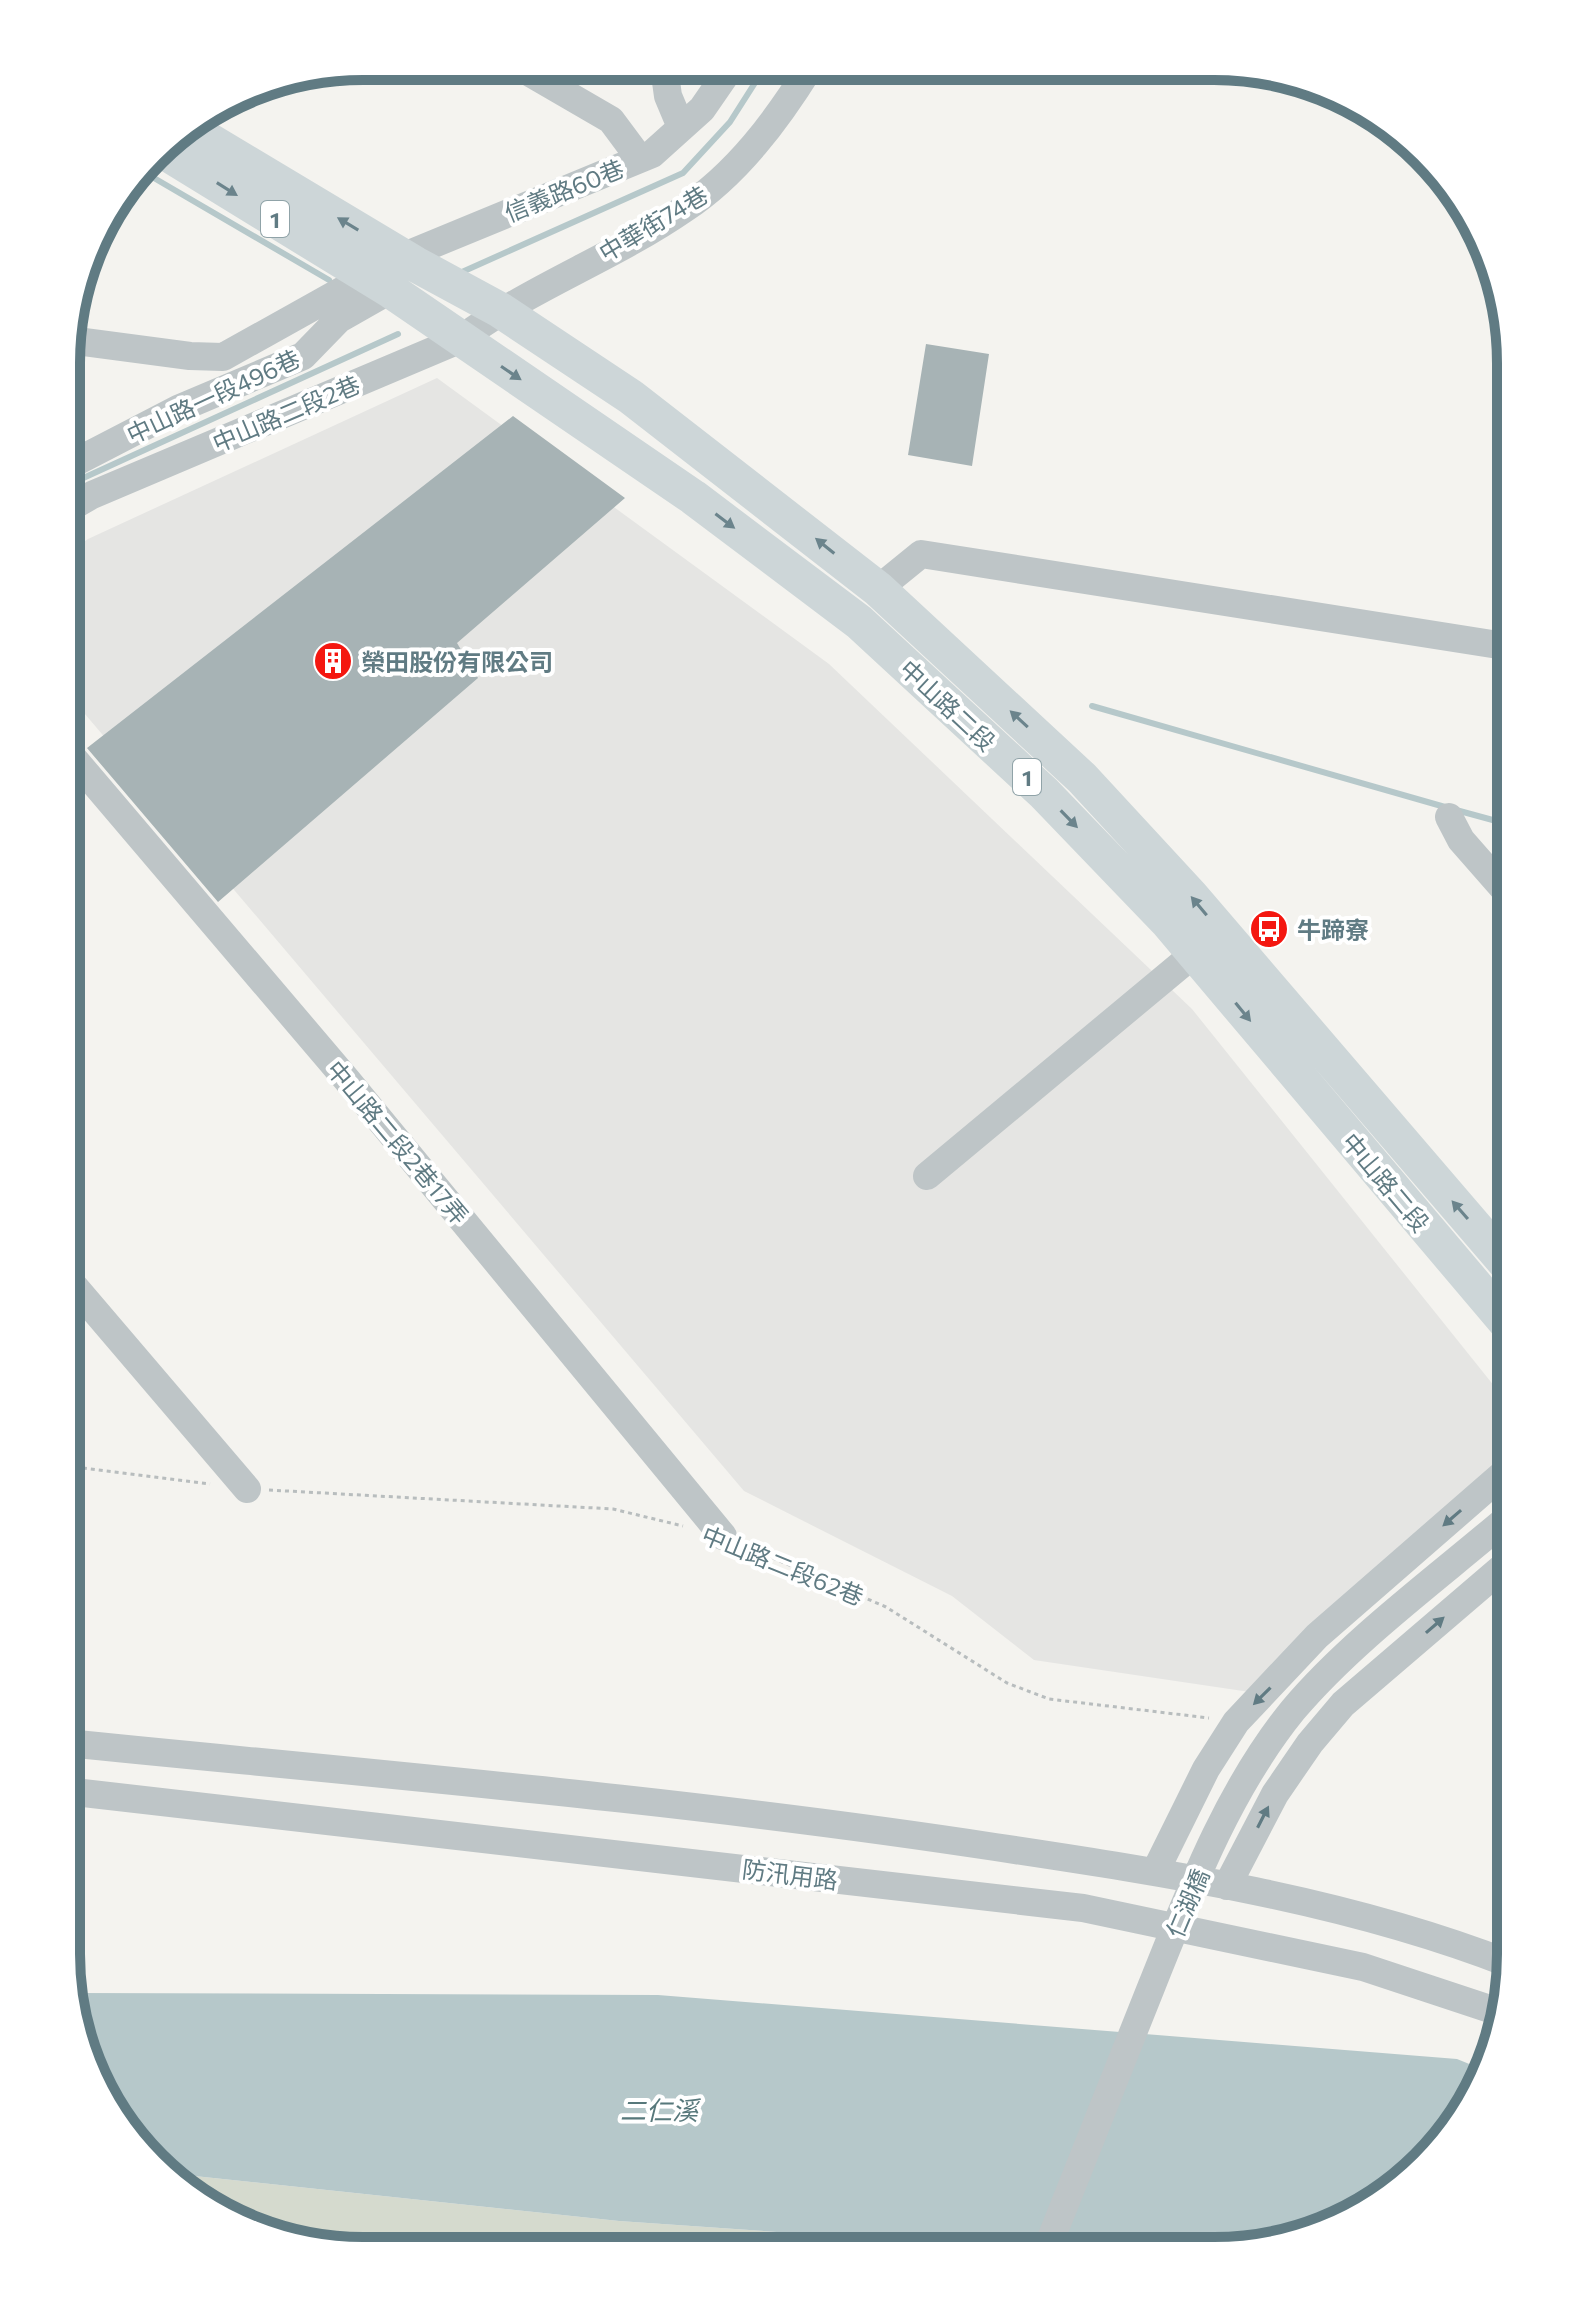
<svg xmlns="http://www.w3.org/2000/svg" width="1577" height="2317" viewBox="0 0 1577 2317" font-family="Commissioner,'Noto Sans TC',sans-serif">
  <rect width="100%" height="100%" fill="#f4f3ef"/>
  <path fill="#e5e5e3" d="M437 378 829 664 1192 1009 1511 1407V1452L1250 1692 1034 1660 952 1596 744 1491 68 694V553L88 539Z"/>
  <path fill="#d5dace" d="M166 2173 619 2221 892 2240 1303 2233 1214 2251 325 2249C266 2233 211 2218 166 2173Z"/>
  <path fill="#b6c8ca" d="M74 1993 658 1995 1457 2059 1484 2070C1473 2091 1463 2117 1449 2135 1414 2180 1359 2222 1303 2233L892 2240 619 2221 166 2173 128 2135 89 2068Z"/>
  <g fill="none" stroke-linecap="round" stroke-linejoin="round">
    <path stroke="#b6c8ca" stroke-width="6" d="M142 171 329 280
      M462 272 683 173 730 122 765 67
      M68 485 398 334
      M1092 706 1445 807
      M1456 810 1511 825"/>
  </g>
  <path fill="#a7b3b5" d="M926 344 989 354 972 466 908 455Z
    M513 416 625 498 457 643 478 678 218 902 87 748Z"/>
  <g fill="none" stroke-linecap="round" stroke-linejoin="round">
    <path stroke="#b8bdbe" stroke-width="3" stroke-dasharray="4 4" stroke-linecap="butt" d="M67 1466 210 1484
      M269 1490 613 1509 683 1526
      M743 1545 886 1607 1007 1683 1049 1699 1209 1718"/>
    <path stroke="#bec5c7" stroke-width="28" d="M518 66 611 120 640 159
      M664 67 668 96 681 127
      M69 340 190 356 223 357 402 257 652 154 702 109 731 67
      M68 466 178 409 303 356 339 319 390 290
      M68 509 92 495 461 339C531 287 613 258 684 209 737 174 777 120 810 67
      M878 589 921 554 1511 647
      M68 752 347 1080 723 1536
      M1449 817 1461 840 1511 897
      M927 1176 1195 953
      M67 1278 247 1489
      M66 1743C376 1774 687 1800 995 1847 1168 1873 1346 1900 1510 1964
      M66 1791 1083 1908 1363 1967 1502 2013
      M1155 1872 1206 1769 1236 1722 1317 1636 1511 1467
      M1227 1886 1275 1794 1310 1743 1343 1704 1510 1561
      M1046 2251C1081 2162 1117 2074 1152 1985 1190 1890 1228 1790 1293 1710 1352 1640 1440 1576 1511 1515"/>
    <path stroke="#cdd6d8" stroke-width="36" d="M188 128 415 264 500 310 631 397 878 589 1082 778 1191 896 1511 1269
      M160 149 390 290 693 497 859 622 1044 793 1167 921 1511 1328"/>
  </g>
  <defs><path id="oneway-solid" d="M-6-.8H1V-3.2L6.5 0L1 3.2V.8H-6Z" transform="scale(2)"/></defs>
  <g fill="#6b848c">
    <use href="#oneway-solid" transform="translate(227 189) rotate(32)"/>
    <use href="#oneway-solid" transform="translate(348 224) rotate(-149)"/>
    <use href="#oneway-solid" transform="translate(511 373) rotate(34)"/>
    <use href="#oneway-solid" transform="translate(725 521) rotate(37)"/>
    <use href="#oneway-solid" transform="translate(825 546) rotate(-141)"/>
    <use href="#oneway-solid" transform="translate(1019 719) rotate(-137)"/>
    <use href="#oneway-solid" transform="translate(1069 819) rotate(46)"/>
    <use href="#oneway-solid" transform="translate(1199 906) rotate(-130)"/>
    <use href="#oneway-solid" transform="translate(1243 1012) rotate(51)"/>
    <use href="#oneway-solid" transform="translate(1460 1210) rotate(-131)"/>
  </g>
  <g fill="#607b83">
    <use href="#oneway-solid" transform="translate(1452 1518) rotate(139)"/>
    <use href="#oneway-solid" transform="translate(1435 1625) rotate(-41)"/>
    <use href="#oneway-solid" transform="translate(1262 1696) rotate(135)"/>
    <use href="#oneway-solid" transform="translate(1263 1817) rotate(-63)"/>
  </g>
  <defs>
    <g id="building-disc" transform="scale(2)"><circle r="9.5" fill="#f41710" stroke="#fff"/><path d="M-4-6H4V6H1V3H-1V6H-4ZM-2.5-4.3h1.7v1.8h-1.7ZM.8-4.3h1.7v1.8H.8ZM-2.5-1h1.7V.8h-1.7ZM.8-1h1.7V.8H.8Z" fill="#fff"/></g>
    <g id="bus-disc" transform="scale(2)"><circle r="9.5" fill="#f41710" stroke="#fff"/><path d="M-5-6H5V4H4V6H2V4H-2V6H-4V4H-5ZM-3.5-4V0h7V-4ZM-3.5 1.2v1.5H-2V1.2ZM2 1.2v1.5H3.5V1.2Z" fill="#fff"/></g>
  </defs>
  <g fill-rule="evenodd">
    <use href="#building-disc" x="333" y="661"/>
    <use href="#bus-disc" x="1269" y="929"/>
  </g>
  <g text-anchor="middle" dominant-baseline="central" stroke-width="8" stroke-linejoin="round" paint-order="stroke">
    <g fill="#fff" stroke="#90a3a8" stroke-width="2">
      <rect x="261" y="201" width="28" height="36" rx="6"/>
      <rect x="1013" y="759" width="28" height="36" rx="6"/>
    </g>
    <g font-size="22" font-weight="bold" fill="#607b83">
      <text x="275" y="219">1</text>
      <text x="1027" y="777">1</text>
    </g>
    <g font-size="24" fill="#607b83" stroke="#fff">
      <text transform="translate(564 190) rotate(-22)">信義路60巷</text>
      <text transform="translate(653 223) rotate(-31)">中華街74巷</text>
      <text transform="translate(213 396) rotate(-25)">中山路一段496巷</text>
      <text transform="translate(286 413) rotate(-23)">中山路二段2巷</text>
      <text transform="translate(948 705) rotate(43)">中山路二段</text>
      <text transform="translate(398 1142) rotate(50)">中山路二段2巷17弄</text>
      <text transform="translate(1386 1182) rotate(50)">中山路二段</text>
      <text transform="translate(783 1565) rotate(22)">中山路二段62巷</text>
      <text transform="translate(790 1874) rotate(7)">防汛用路</text>
      <text transform="translate(1187 1903) rotate(-67)">仁湖橋</text>
    </g>
    <g font-size="24" font-weight="bold" fill="#607b83" stroke="#fff" text-anchor="start">
      <text x="361" y="661">榮田股份有限公司</text>
      <text x="1297" y="929">牛蹄寮</text>
    </g>
    <g font-size="26" font-style="italic" fill="#57787b" stroke="#fff">
      <text x="659" y="2109">二仁溪</text>
    </g>
  </g>
  <path d="M0 0H1577V2317H0ZM363 80H1214A283 283 0 0 1 1497 363V1954A283 283 0 0 1 1214 2237H363A283 283 0 0 1 80 1954V363A283 283 0 0 1 363 80Z" fill="#fff" fill-rule="evenodd"/>
  <path fill="none" stroke="#607b83" stroke-width="10" d="M363 80H1214A283 283 0 0 1 1497 363V1954A283 283 0 0 1 1214 2237H363A283 283 0 0 1 80 1954V363A283 283 0 0 1 363 80Z"/>
</svg>
